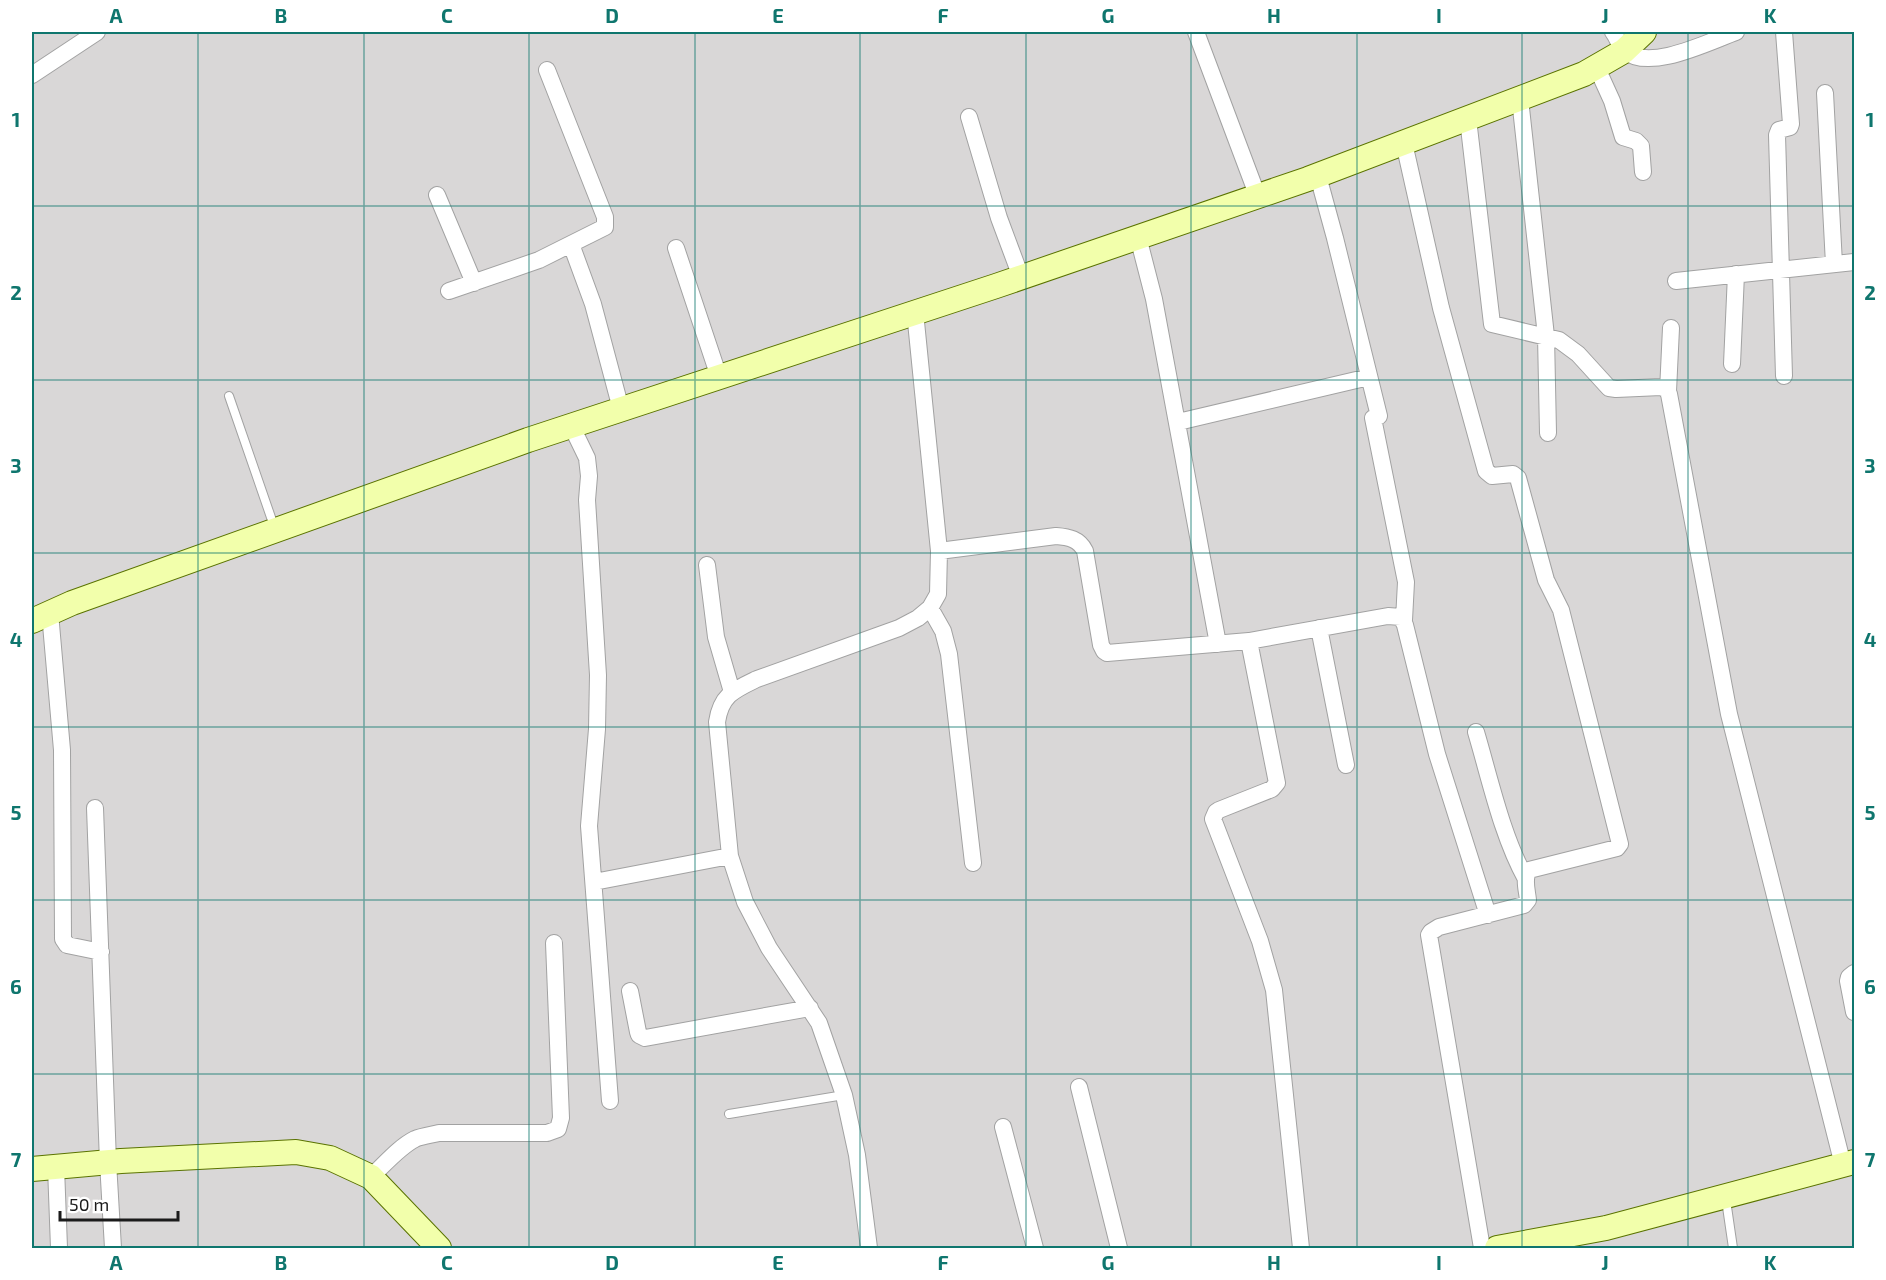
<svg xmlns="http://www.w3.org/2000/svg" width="1886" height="1280" viewBox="0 0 1886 1280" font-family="'Exo 2',sans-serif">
  <rect width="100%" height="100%" fill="#eeeade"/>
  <path fill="#d9d7d7" d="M32 32H1854V1248H32Z"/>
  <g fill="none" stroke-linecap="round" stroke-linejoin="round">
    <g stroke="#a2a2a2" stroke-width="10">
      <path id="lane" d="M229 396 275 529
        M729 1114 844 1095
        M1726 1200 1733 1248"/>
    </g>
    <g stroke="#a2a2a2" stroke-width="18">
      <path id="street" d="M1196 32 1258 197
        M1613 32C1617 37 1620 47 1625 51 1650 72 1710 41 1736 32
        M1784 32 1791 124 1790 127 1779 130 1777 135 1784 376
        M1597 68 1612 101 1623 137 1636 141 1641 146 1643 172
        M32 75 97 32
        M1825 93 1834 264
        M1520 99 1546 336 1548 433
        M969 117 999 218 1021 277
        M1468 119 1492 324 1559 340 1578 354 1609 388 1616 389 1661 387 1666 389 1669 394 1729 714 1843 1165
        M1404 143 1441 308 1486 471 1492 476 1513 474 1518 478 1546 580 1561 610 1620 844 1617 848 1529 870C1523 878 1527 890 1528 900L1524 905 1439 927 1431 932 1429 935 1482 1248
        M1318 176 1335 238 1379 416
        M437 195 474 283
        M1138 237 1154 299 1218 644
        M571 244 593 304 621 409
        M676 248 719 377
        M1676 281 1854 262
        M449 291 539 260 605 227V217L547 70
        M1732 364 1736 274
        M1668 391 1671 328
        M1373 418 1406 582 1404 620
        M1178 422 1369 377
        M571 425 587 458 589 476 587 500 598 675 597 729 589 826 610 1101
        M939 551 1056 536C1069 537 1079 539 1085 551L1101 645 1104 651 1107 653 1249 641 1388 616 1401 617 1405 625 1437 754 1488 915
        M707 565 716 637 732 692
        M930 608 943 631 949 654 973 863
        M50 613 62 750 63 939 67 945 101 952
        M1319 628 1346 765
        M1249 641 1277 783 1272 789 1219 810 1216 812 1213 819 1260 941 1274 990 1301 1248
        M1476 732C1490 779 1502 836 1526 879
        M95 808 108 1162 113 1248
        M594 882 730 856
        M1854 973 1849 977 1848 981 1854 1012
        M630 991 638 1032 639 1035 645 1038 810 1008
        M1079 1087 1119 1248
        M1003 1127 1035 1248
        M56 1167 59 1248
        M371 1177C384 1165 399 1147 415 1139 422 1136 431 1135 439 1133H547L558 1129 561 1118 554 943
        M869 1248 857 1155 844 1095 819 1023 769 948 745 902 730 856 717 722C721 695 734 690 757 679L899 628 918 618 930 608 938 594 939 551 915 312"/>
    </g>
    <g stroke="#5a7300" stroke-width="26">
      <path id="secondary" d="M32 621 72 603 528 440 996 286 1308 179 1584 74 1624 51 1644 32
        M32 1169 121 1161 296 1152 330 1158 371 1177 439 1248
        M1497 1248 1606 1228 1854 1162"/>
    </g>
    <use href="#lane" stroke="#fff" stroke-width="8"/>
    <use href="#street" stroke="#fff" stroke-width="16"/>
    <use href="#secondary" stroke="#f2ffab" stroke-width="24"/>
  </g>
  <path fill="none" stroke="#0f766e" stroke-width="1.5" stroke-opacity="0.55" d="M198 32V1248M364 32V1248M529 32V1248M695 32V1248M860 32V1248M1026 32V1248M1191 32V1248M1357 32V1248M1522 32V1248M1688 32V1248M32 206H1854M32 380H1854M32 553H1854M32 727H1854M32 900H1854M32 1074H1854"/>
  <rect width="1886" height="1280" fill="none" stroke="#ffffff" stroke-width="66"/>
  <path d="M60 1211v9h118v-9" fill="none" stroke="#1b1b1b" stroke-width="3"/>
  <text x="69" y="1211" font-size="18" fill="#1b1b1b" stroke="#ffffff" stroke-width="4.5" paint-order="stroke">50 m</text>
  <rect x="33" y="33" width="1820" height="1214" fill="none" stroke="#0f766e" stroke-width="2"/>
  <g font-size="20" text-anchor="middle" font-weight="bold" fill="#0f766e">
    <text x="116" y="23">A</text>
    <text x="281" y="23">B</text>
    <text x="447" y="23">C</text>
    <text x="612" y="23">D</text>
    <text x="778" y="23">E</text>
    <text x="943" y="23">F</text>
    <text x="1108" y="23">G</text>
    <text x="1274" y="23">H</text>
    <text x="1439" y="23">I</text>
    <text x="1605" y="23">J</text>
    <text x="1770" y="23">K</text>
    <text x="16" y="127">1</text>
    <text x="1870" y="127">1</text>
    <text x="16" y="300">2</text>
    <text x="1870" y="300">2</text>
    <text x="16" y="473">3</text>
    <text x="1870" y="473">3</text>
    <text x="16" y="647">4</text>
    <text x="1870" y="647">4</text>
    <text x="16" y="820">5</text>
    <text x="1870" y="820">5</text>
    <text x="16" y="994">6</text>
    <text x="1870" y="994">6</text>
    <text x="16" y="1167">7</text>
    <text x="1870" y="1167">7</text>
    <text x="116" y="1270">A</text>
    <text x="281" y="1270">B</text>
    <text x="447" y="1270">C</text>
    <text x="612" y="1270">D</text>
    <text x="778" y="1270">E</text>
    <text x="943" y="1270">F</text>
    <text x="1108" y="1270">G</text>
    <text x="1274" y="1270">H</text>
    <text x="1439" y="1270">I</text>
    <text x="1605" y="1270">J</text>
    <text x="1770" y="1270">K</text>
  </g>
</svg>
